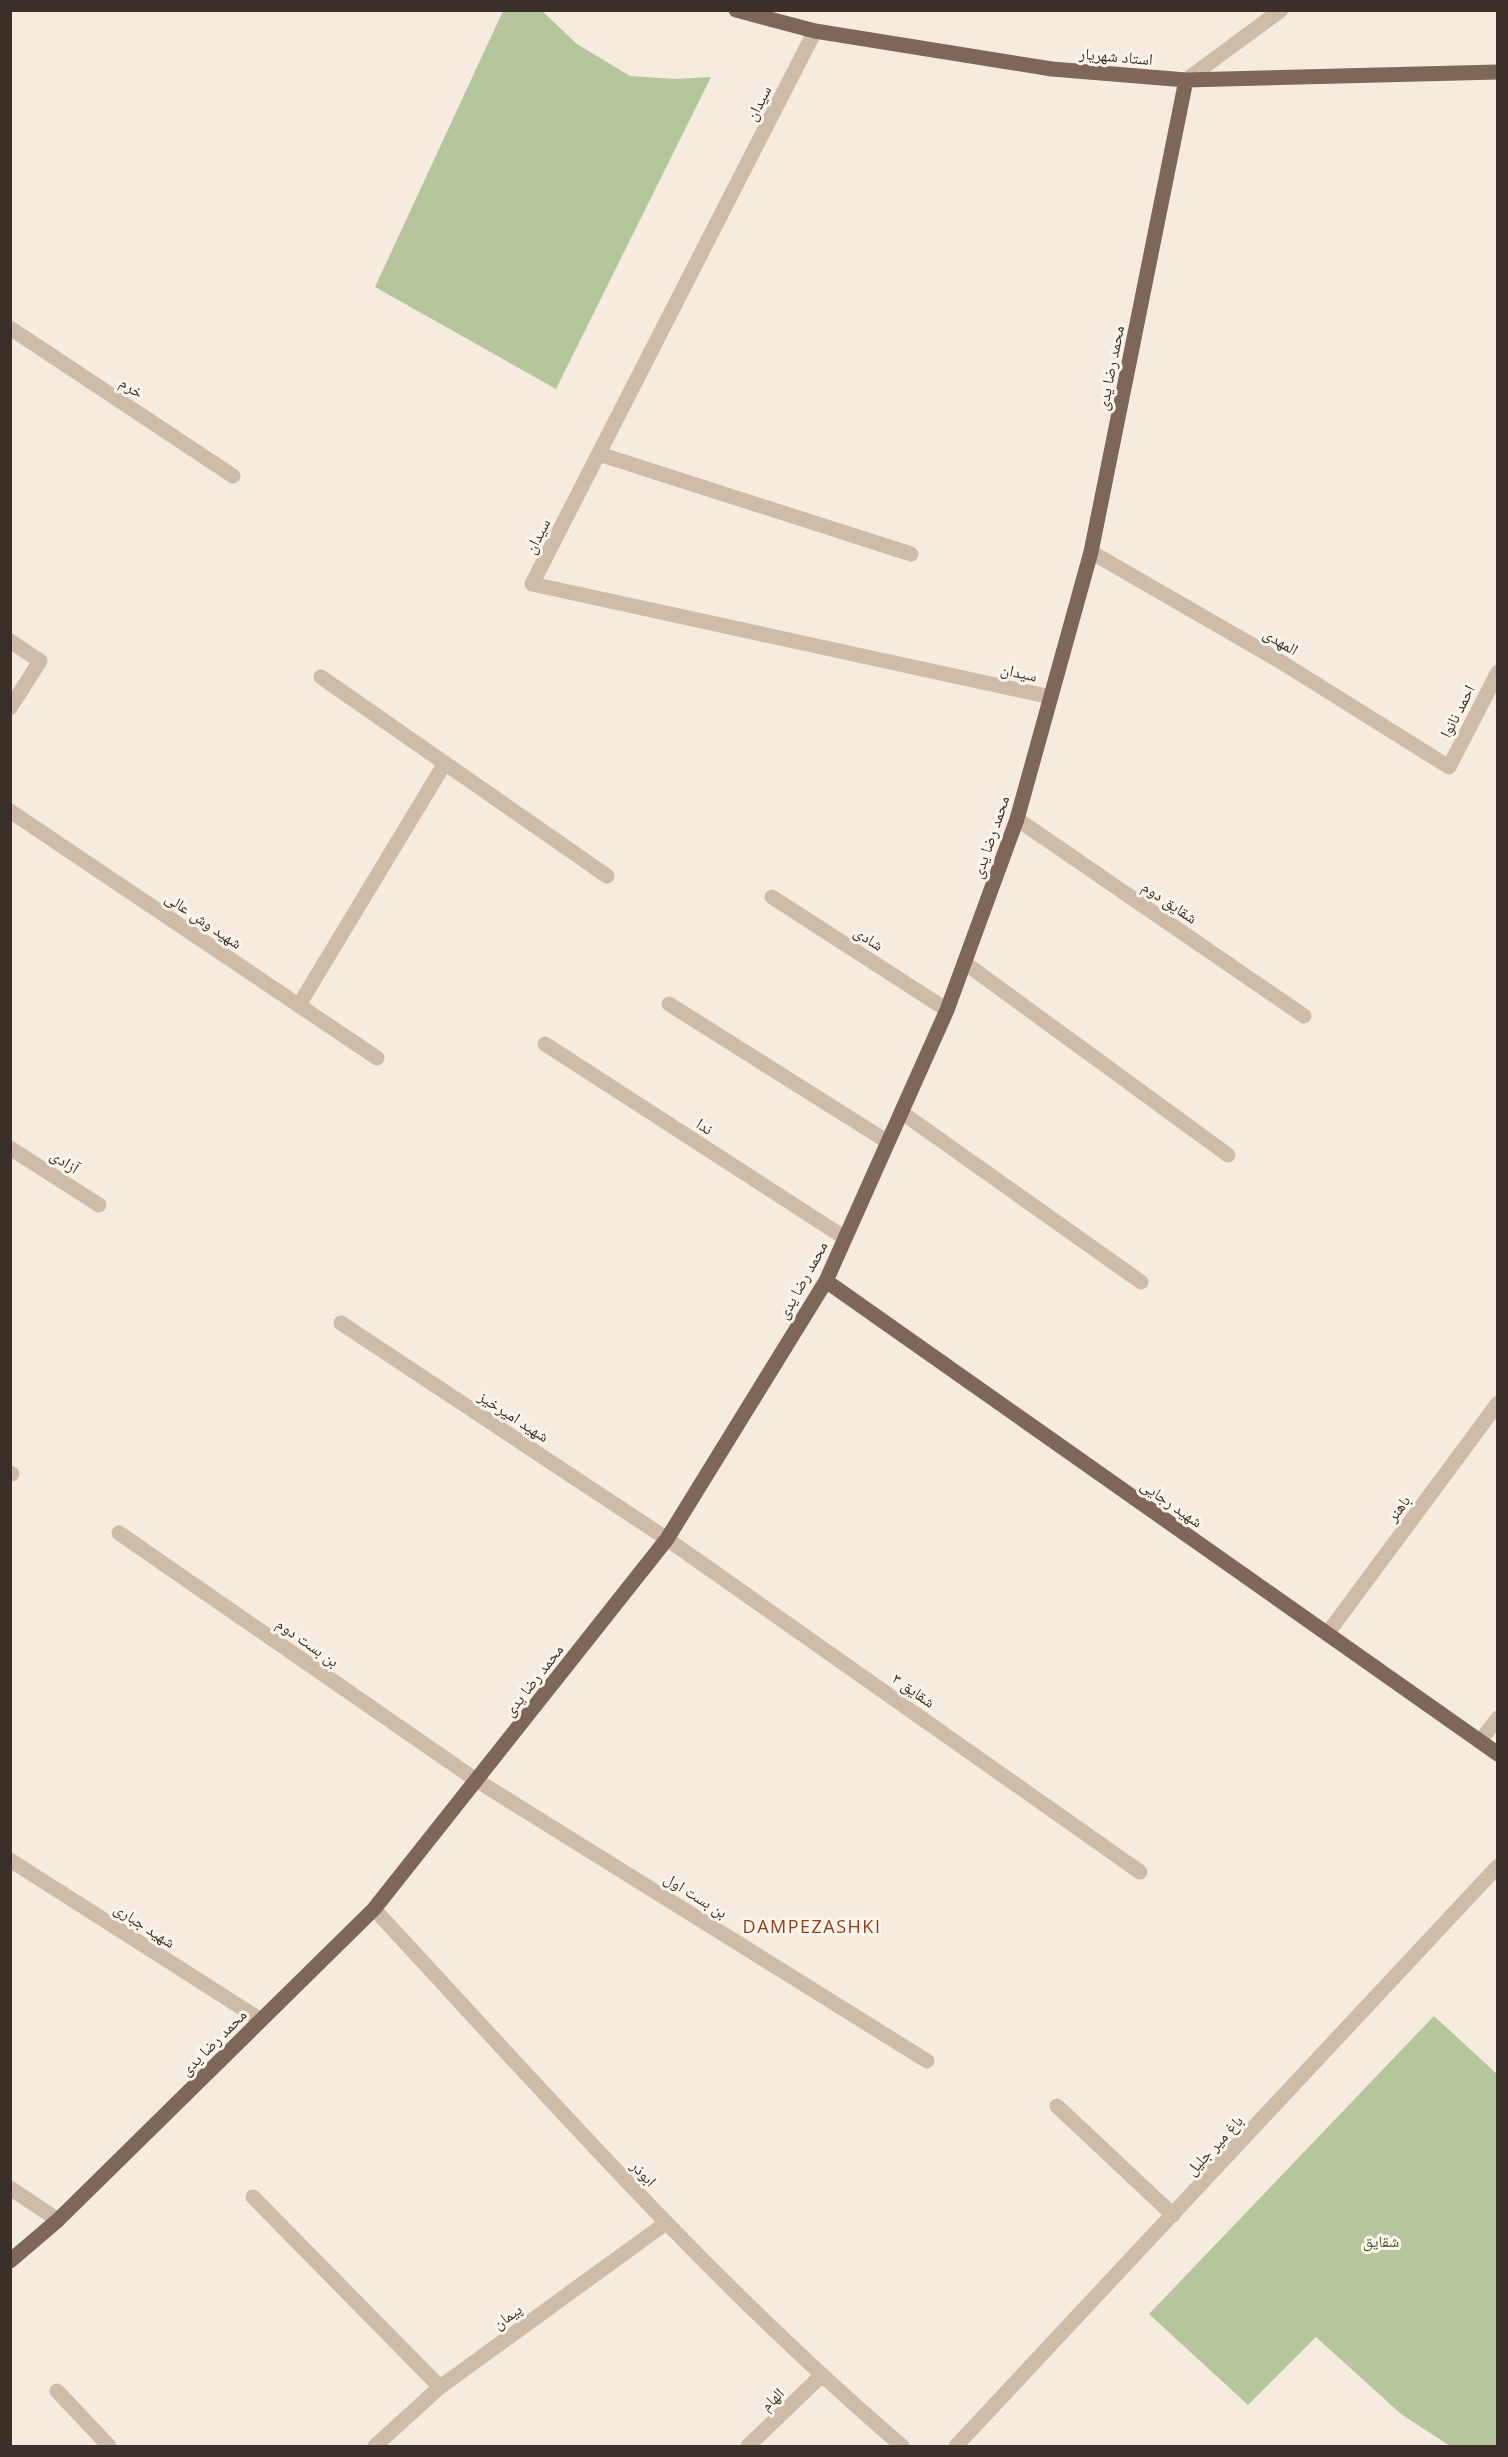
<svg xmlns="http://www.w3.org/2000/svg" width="1508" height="2457" viewBox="0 0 1508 2457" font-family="'Open Sans','Noto Naskh Arabic',sans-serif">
  <rect width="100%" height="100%" fill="#f5ebde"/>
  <path fill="#b6c69c" d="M503 11H542L577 44 630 76 675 79 711 77 556 389 375 287Z
    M1434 2016 1497 2074V2446H1450L1401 2414 1316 2337 1248 2405 1149 2314Z"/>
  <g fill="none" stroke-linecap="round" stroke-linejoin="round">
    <path stroke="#cfbca8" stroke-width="15" d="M815 31 532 584 1051 697
      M1186 80 1281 10
      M10 328 233 476
      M599 454 911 554
      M1091 552 1278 660 1449 767 1498 672
      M10 641 40 661 10 708
      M321 677 607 876
      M10 811 377 1058
      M1017 819 1304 1016
      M772 897 947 1010
      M965 963 1228 1155
      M669 1004 888 1142
      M299 1005 445 763
      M545 1044 845 1238
      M901 1112 1141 1282
      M10 1148 99 1205
      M341 1323 667 1539 1140 1872
      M10 1473 12 1474
      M119 1533 476 1780 927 2061
      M1327 1634 1498 1403
      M1480 1741 1498 1718
      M10 1860 261 2020
      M374 1909C545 2093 711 2283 902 2446
      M1057 2106 1173 2215
      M10 2188 58 2220
      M253 2197 440 2387
      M57 2391 109 2446
      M375 2446 440 2387 666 2223
      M748 2446 820 2377
      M956 2446 1498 1866"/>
    <path stroke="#7e6759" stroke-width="15" d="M736 10 815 31 1052 69 1186 80 1498 72
      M826 1281 1498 1754
      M10 2261 58 2220 374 1909 667 1539 826 1281 947 1010 1017 819 1091 552 1186 80"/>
  </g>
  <g text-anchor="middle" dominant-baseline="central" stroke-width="6" stroke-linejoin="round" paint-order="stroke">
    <g font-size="16" fill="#3b3029" stroke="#fcf5eb">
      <text transform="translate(1116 56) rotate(5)">استاد شهریار</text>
      <text transform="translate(758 103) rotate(-63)">سیدان</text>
      <text transform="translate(1110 368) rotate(-79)">محمد رضا یدی</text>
      <text transform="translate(132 387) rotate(33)">خرم</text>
      <text transform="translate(537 536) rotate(-63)">سیدان</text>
      <text transform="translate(1281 641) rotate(31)">المهدی</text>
      <text transform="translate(1019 672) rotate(12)">سیدان</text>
      <text transform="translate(1457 711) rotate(-63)">احمد نانوا</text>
      <text transform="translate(990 837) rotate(-71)">محمد رضا یدی</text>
      <text transform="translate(1170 902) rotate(34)">شقایق دوم</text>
      <text transform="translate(204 920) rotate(34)">شهید وش عالی</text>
      <text transform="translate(869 938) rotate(33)">شادی</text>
      <text transform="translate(705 1126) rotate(33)">ندا</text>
      <text transform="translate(65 1161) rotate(33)">آزادی</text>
      <text transform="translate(802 1280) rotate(-61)">محمد رضا یدی</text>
      <text transform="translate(514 1416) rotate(33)">شهید امیرخیز</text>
      <text transform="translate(1172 1503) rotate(35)">شهید رجایی</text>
      <text transform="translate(1398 1508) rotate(-53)">باهنر</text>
      <text transform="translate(308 1642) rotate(35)">بن بست دوم</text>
      <text transform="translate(533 1680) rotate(-52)">محمد رضا یدی</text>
      <text transform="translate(914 1690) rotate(35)">شقایق ۳</text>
      <text transform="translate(696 1895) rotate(32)">بن بست اول</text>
      <text transform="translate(145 1925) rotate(33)">شهید جباری</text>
      <text transform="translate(213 2042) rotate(-45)">محمد رضا یدی</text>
      <text transform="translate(1214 2145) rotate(-47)">باغ میر جلیل</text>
      <text transform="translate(644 2173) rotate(47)">ابوذر</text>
      <text transform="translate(507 2316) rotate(-36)">پیمان</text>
      <text transform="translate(772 2399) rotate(-44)">الهام</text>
    </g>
    <g font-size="16" fill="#475c2a" stroke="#fcf5eb">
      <text x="1381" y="2241">شقایق</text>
    </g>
    <g font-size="18" letter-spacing="1.5" fill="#933d19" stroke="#fcf5eb">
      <text x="812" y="1926">DAMPEZASHKI</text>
    </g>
  </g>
  <rect width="1508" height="2457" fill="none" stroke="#3b3029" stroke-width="24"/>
</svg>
